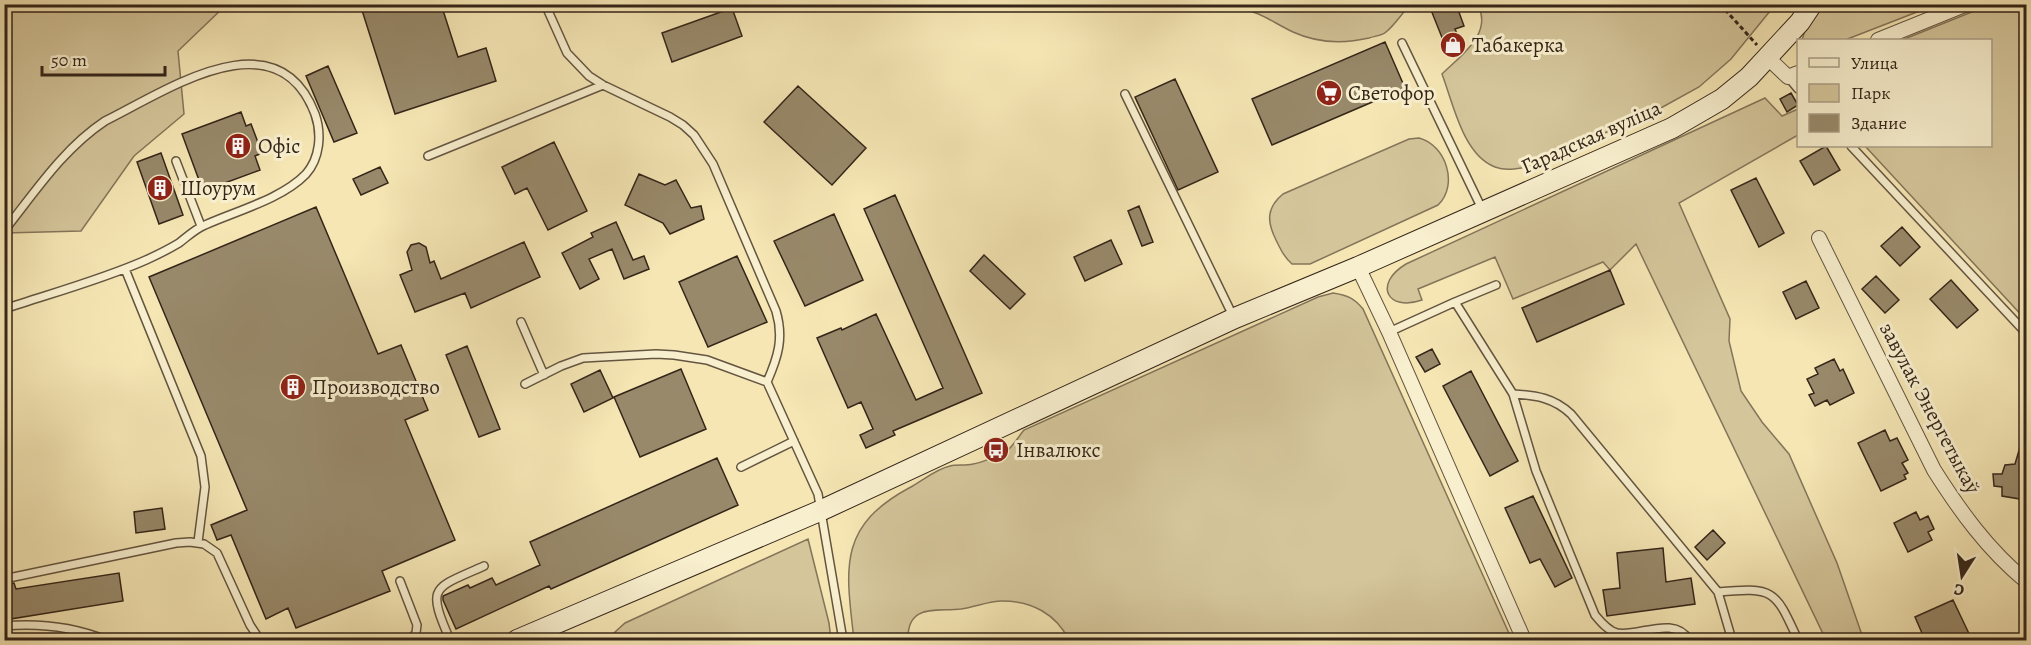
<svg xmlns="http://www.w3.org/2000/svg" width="2031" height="645" viewBox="0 0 2031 645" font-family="Alegreya,serif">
  <rect width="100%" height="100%" fill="#f5e6b4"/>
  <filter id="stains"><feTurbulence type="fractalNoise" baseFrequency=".00333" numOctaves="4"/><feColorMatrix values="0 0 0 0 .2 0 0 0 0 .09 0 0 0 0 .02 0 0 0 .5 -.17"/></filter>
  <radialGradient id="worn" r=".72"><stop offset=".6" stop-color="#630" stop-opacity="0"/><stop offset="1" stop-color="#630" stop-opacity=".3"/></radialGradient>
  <path fill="#d4c59a" stroke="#84755a" stroke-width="1.5" d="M4 5H226L178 51 184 114 134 156 81 231 5 233Z
    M1172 5H1410C1402 13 1395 25 1386 32 1382 36 1374 36 1369 38 1343 44 1317 43 1293 32 1274 23 1259 11 1238 8 1216 6 1191 18 1172 5Z
    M1478 5H1775L1731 59 1699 87 1659 109 1528 167C1517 169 1505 171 1495 167 1463 155 1453 103 1442 74 1460 56 1493 34 1478 5Z
    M1821 5H1935L1845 40H1802L1806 27Z
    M1989 5H2026V320L1865 146H1990V40H1902Z
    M1765 98 1782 116 1798 109V135L1679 203 1730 319 1729 341 1741 391 1762 422 1789 454 1837 563 1862 635 1875 640H1826L1636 244 1610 270 1603 262 1513 299 1495 257 1418 289 1422 300C1387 312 1373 284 1406 264Z
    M1419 138C1446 145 1459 185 1438 205L1310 264H1292C1284 257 1281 250 1276 240 1267 222 1266 208 1283 194L1409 139Z
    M1333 293C1347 295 1354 298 1363 309L1512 640H1069C1056 614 1032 601 1002 601 989 601 975 607 961 609 936 612 907 603 908 640H854C846 569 837 527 909 488 922 481 936 469 950 466 957 464 965 466 973 464 980 463 1001 455 1007 451 1013 446 1019 436 1024 430L1318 297Z
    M808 539 829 623 831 640H610L614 633 625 623Z"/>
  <path fill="#98896a" stroke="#342519" stroke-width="1.5" d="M360 4H441L458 57 486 48 496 81 395 114Z
    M1446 4H1456L1464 26 1455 29 1463 49 1449 55 1431 10Z
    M732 8 742 36 672 62 662 33Z
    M1385 42 1405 88 1272 145 1252 99Z
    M328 66 357 133 334 142 306 76Z
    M1175 79 1218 172 1178 190 1135 97Z
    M798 86 866 148 832 185 764 122Z
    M1791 93 1798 105 1787 112 1780 99Z
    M241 112 246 126 251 124 262 153 255 156 260 170 203 191 182 134Z
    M554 142 587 211 548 230 527 188 515 194 502 167Z
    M1826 146 1840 170 1814 185 1800 161Z
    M161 153 183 215 159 224 137 162Z
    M380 167 388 183 361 195 353 179Z
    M639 174 665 185 676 180 691 208 701 206 704 219 670 234 663 223 625 205Z
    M1756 178 1784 233 1759 247 1731 190Z
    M895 195 982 393 893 431 895 435 866 448 860 435 873 429 861 402 848 408 817 338 841 328 842 330 876 314 916 400 943 388 864 209Z
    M1139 206 1153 242 1142 246 1128 211Z
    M316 207 378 354 401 345 428 410 405 420 455 540 382 571 390 591 296 628 288 608 266 619 231 535 217 540 211 525 247 510 149 277Z
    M834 214 863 280 805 306 774 241Z
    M616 222 633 260 644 256 649 269 624 279 612 249 589 259 599 279 580 289 562 253 593 237 591 233Z
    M1902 227 1920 247 1900 266 1881 246Z
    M1111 240 1122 264 1085 281 1074 257Z
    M524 242 540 277 471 308 465 293 415 312 400 275 412 270 407 252 411 245 419 243 426 247 430 263 434 261 441 279Z
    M984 255 1025 294 1010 309 970 271Z
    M737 256 767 322 708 347 679 282Z
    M1610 270 1624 304 1537 342 1522 308Z
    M1876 276 1899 300 1885 313 1862 289Z
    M1951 280 1978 310 1957 328 1930 299Z
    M1806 281 1819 308 1796 319 1783 292Z
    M467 346 500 429 479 437 446 355Z
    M1432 349 1440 364 1425 372 1416 357Z
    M1834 359 1840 371 1843 369 1854 393 1830 405 1827 400 1815 406 1809 395 1814 393 1807 379 1818 374 1815 368Z
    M681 369 706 429 640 457 614 397Z
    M600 370 613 398 584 412 571 384Z
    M1471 371 1518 461 1490 476 1443 386Z
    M1885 430 1890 441 1897 438 1908 460 1902 463 1908 473 1904 475 1906 479 1881 491 1858 443Z
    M2023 437 2026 438V500L2002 496V487L1994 486 1993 474H2002L2005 465 2015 464Z
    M717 458 738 505 551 589 549 586 456 629 443 600V596L468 585 470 588 492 578 496 585 540 565 530 542Z
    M1533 496 1572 578 1555 587 1540 559 1530 563 1505 508Z
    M162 508 165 529 136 533 134 512Z
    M1916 512 1920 520 1928 516 1934 529 1928 532 1932 540 1908 552 1894 523Z
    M1713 530 1725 543 1707 560 1695 547Z
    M1663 548 1666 582 1691 578 1695 604 1607 616 1603 590 1620 588 1617 553Z
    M119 573 123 601 4 620V585L14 583 16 589Z
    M1953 600 1972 640H1925L1915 617Z"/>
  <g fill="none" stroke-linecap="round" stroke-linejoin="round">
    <g stroke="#645540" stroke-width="10">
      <path id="service" d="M545 4 567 53 589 76 603 85 670 117 683 125 694 135 713 164 776 311C784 338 778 357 767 382L818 494 843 640
        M1402 43 1483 211
        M1788 77 1798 89
        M1125 94 1233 316
        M1851 146 2026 333
        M428 156 603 85
        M176 161 201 226
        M4 231C35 192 63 149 105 121 166 91 277 14 315 114 322 134 320 158 306 174 282 199 236 211 205 225 195 229 187 237 179 243 169 249 157 255 146 260 101 280 52 293 4 309
        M125 269 201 456 205 487 198 542
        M1455 302 1496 285
        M521 322 544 375
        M1389 332 1455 302 1513 394 1536 471 1595 615C1600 621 1608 631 1617 633 1639 637 1674 615 1689 640
        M525 384 561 366 583 358 656 354 674 355 707 360 767 382
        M1513 394C1536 395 1554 398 1571 414L1718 592 1732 640
        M741 467 794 441
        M4 579 176 543 190 542 204 544 217 553 250 625 260 640
        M400 581 417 625 416 633 410 640
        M1718 592C1775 587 1775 590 1798 640
        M4 626C39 623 74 627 106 640
        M450 640C426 585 433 589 484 566"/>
    </g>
    <g stroke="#645540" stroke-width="16">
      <path id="minor" d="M1878 40 1967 4
        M1768 58 1788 77 1798 73
        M1819 238 1934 470C1960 511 1988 550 2026 581
        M1358 267 1389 332 1524 640"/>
    </g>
    <g stroke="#342519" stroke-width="22">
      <path id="secondary" d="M517 640 822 510 1235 318 1358 267 1672 128 1722 99 1749 77 1800 22 1812 4"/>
    </g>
    <path stroke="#342519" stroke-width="3" stroke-dasharray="4.5 3" stroke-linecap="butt" d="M1720 4 1757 45"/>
    <use href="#service" stroke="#f8efce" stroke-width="7"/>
    <use href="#minor" stroke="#f8efce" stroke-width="14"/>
    <use href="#secondary" stroke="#f8efce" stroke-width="20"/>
  </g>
  <defs>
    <g id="shop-disc" transform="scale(1.35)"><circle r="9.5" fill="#8f2418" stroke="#f8efce"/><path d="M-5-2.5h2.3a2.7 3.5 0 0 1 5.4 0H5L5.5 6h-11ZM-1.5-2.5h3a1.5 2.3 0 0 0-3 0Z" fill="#fff"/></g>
    <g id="supermarket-disc" transform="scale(1.35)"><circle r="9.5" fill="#8f2418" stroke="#f8efce"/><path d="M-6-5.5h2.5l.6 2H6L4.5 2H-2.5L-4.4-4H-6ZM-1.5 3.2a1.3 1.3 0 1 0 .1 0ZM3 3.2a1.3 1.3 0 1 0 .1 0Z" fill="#fff"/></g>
    <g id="building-disc" transform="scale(1.35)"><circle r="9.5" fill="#8f2418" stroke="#f8efce"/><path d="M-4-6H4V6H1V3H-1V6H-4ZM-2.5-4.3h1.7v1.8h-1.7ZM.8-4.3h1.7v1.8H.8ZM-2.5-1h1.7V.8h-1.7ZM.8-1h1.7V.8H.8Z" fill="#fff"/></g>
    <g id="bus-disc" transform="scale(1.35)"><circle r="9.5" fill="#8f2418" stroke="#f8efce"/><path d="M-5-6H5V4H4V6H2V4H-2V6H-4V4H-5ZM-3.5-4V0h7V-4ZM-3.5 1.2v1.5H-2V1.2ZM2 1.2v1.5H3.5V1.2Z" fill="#fff"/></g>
  </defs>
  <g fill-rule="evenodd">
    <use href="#shop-disc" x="1453" y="45"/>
    <use href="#supermarket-disc" x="1329" y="93"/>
    <use href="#building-disc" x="238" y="146"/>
    <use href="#building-disc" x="160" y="188"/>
    <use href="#building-disc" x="293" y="387"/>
    <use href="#bus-disc" x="996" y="450"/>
  </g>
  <g text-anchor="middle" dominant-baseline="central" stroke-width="6" stroke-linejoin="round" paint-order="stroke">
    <g font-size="21" fill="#342519" stroke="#f8efce" text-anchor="start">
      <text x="1472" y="45">Табакерка</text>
      <text x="1348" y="93">Светофор</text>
      <text x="258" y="146">Офіс</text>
      <text x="180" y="188">Шоурум</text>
      <text x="312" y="387">Производство</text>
      <text x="1016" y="450">Інвалюкс</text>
    </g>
    <g font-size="21" fill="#342519" stroke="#f8efce">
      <text transform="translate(1591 137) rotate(-24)">Гарадская вуліца</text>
      <text transform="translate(1930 408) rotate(62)">завулак Энергетыкаў</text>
    </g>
  </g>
  <rect width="2031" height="645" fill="none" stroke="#f5e6b4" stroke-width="24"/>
  <rect x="6" y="6" width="2019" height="633" fill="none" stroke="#342519" stroke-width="3"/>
  <rect x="12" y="12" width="2007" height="621" fill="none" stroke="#342519" stroke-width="1.5"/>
  <rect x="1797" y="39" width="195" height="108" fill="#f8efce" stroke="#aa9e86" stroke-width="1.5"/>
  <rect x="1809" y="58" width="30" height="9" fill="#f8efce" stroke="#aa9e86" stroke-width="1.5"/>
  <text x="1851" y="69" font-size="18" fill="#342519">Улица</text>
  <rect x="1809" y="84" width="30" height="18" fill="#d4c59a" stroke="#aa9e86" stroke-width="1.5"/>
  <text x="1851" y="99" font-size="18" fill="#342519">Парк</text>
  <rect x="1809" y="114" width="30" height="18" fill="#98896a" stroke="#aa9e86" stroke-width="1.5"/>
  <text x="1851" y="129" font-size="18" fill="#342519">Здание</text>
  <g transform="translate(1962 576) rotate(192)" stroke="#f8efce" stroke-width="4.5" paint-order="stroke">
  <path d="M0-4.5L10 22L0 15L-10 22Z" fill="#342519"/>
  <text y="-9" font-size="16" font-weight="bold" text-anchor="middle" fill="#342519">С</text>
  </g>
  <path d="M42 66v9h123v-9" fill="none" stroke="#342519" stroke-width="3"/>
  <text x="51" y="66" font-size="18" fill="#342519" stroke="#f8efce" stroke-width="4.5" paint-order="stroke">50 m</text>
  <rect width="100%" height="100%" filter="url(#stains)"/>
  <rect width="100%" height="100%" fill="url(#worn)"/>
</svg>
